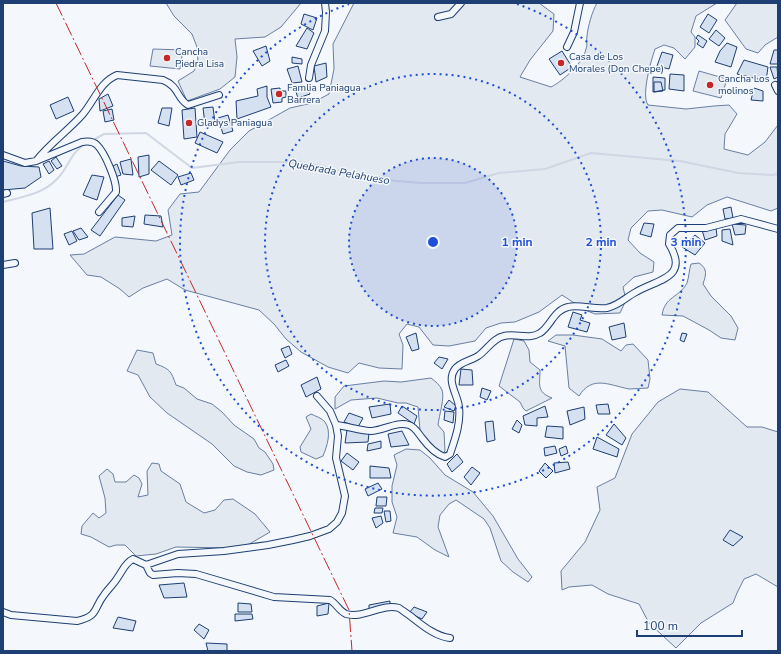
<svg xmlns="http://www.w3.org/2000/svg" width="781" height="654" viewBox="0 0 781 654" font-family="'Nunito Sans',sans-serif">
  <rect width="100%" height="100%" fill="#f4f7fb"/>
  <path fill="#e3e9f0" stroke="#687fa3" d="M166 3H301L281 27 265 37 235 39 237 57 235 77 220 89 187 101 178 81 194 71 198 62 197 47 192 34 174 16Z
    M354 3H539L554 14 553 31 530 60 520 77 551 87C563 81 583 63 586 49 588 45 586 40 587 36 588 26 592 12 597 3H717L696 16 691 32 695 37V47L685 59 674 48 664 45 655 49C651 61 641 95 648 105L686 109 714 106 729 105 737 114 725 134 724 149 748 155 765 142 778 125V208L771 211 727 197 707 205 692 217 662 210 648 211 631 228 628 240 640 253 654 262 653 272 634 277 623 287 626 300 620 313 595 314 585 310 562 295 539 312 515 322 501 323 486 328 475 341 449 346 433 345 419 327 407 324 399 334 403 345 402 369 379 368 359 363 348 373 328 367 301 352 286 339 274 324 259 310 185 290 167 279 143 288 129 297 120 289 101 277 87 275 70 255 84 254 115 237 156 241 172 235 168 210 180 194 199 192 230 150 249 131 290 108 312 103 329 94 334 69 333 44Z
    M737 3H778V37L765 45 758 53 746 49 725 20Z
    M153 49 183 50 180 69 150 66Z
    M699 71 727 79 721 98 693 91Z
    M699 263C708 269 706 275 703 284L711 296 731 316 738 328 735 340 721 338 709 330 683 316 662 315C665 296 679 298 687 283 689 277 689 270 691 264Z
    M556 335H573L602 339 621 351 626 345 633 344 648 360 650 379 648 388C642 388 635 389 629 389 609 385 592 375 579 396L569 388 565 346 548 341Z
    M514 339 524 341 529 350 530 362 540 370C540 384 536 392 552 398L526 411 523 408 520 402 499 386Z
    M137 350 153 353 156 364C170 369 171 371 176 385L184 388 197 399 212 404 222 412 234 425 254 439 259 448 265 452 273 464 274 470 261 475 247 472 234 466 212 444 167 413 150 397 138 375 127 371Z
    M431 378C435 381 440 385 442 390 445 397 439 416 438 425L444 432 445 451 442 454 427 444 420 430 418 407 406 403H398L377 398 351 400 335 409V397L344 386 384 381 401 382Z
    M680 389 708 392 747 427H762L778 432V587L756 574 744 579 737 593 733 603 701 623 676 648 649 623 639 604 608 594 592 585 569 587 562 590 561 571 585 542 600 510 597 487 615 478 632 434 658 402Z
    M311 414C315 416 322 418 325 422 332 432 327 446 323 456L316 459 301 452 300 447 311 429 306 417Z
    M406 449 420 450 430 458 445 475 473 492 493 516 518 559 532 577 528 582 513 572 501 561 490 528 484 519 456 500 449 504 440 515 438 527 449 557 435 550 417 537 393 533 397 517 392 502V486L397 465 394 455Z
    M152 463 159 464 161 471 180 484 186 502 204 513 215 510 224 500 233 499 255 514 270 532 246 546 233 548 176 547 156 554 136 556 125 545H116L109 547 91 537 81 534 82 526 93 513 99 518 106 513 105 498 99 476 107 469 113 474 115 482H126L134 475 139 478 142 484 138 497 148 495 147 471Z"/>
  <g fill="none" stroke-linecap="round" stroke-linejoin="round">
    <path stroke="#cfd7e4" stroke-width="2" d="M93 140 104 134 146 133 192 168 239 162H297L321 166 373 179 421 183H465L499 173 545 169 591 153 680 161 738 173 772 175 778 174
      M3 202C22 197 43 194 57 179 70 166 69 153 87 143"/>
  </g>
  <path fill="#d5e0f0" stroke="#1d3f73" d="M304 14 317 18 313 30 301 24Z
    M708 14 717 20 709 33 700 27Z
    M307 28 314 33 307 49 296 46Z
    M716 30 725 38 719 46 709 39Z
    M698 35 707 41 703 48 697 44 699 41 696 38Z
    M727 43 737 47 731 67 715 62 720 51Z
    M266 46 270 61 262 66 253 51Z
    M774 50H778V64H770Z
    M562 51 572 67 560 75 549 59Z
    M662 52 673 55 669 69 657 66Z
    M292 57 302 59V64L292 63Z
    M744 60 768 67 766 81 737 74Z
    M326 63 327 77 316 82 314 66Z
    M298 66 302 82 292 83 287 69Z
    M770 67H777L778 77 774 79Z
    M670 74 684 75V91L669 89Z
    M653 77 665 78V90L653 92Z
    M654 82H661L663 91 654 92Z
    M267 86V97L271 107 237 119 236 101 258 96 257 89Z
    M294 86H307L310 94 298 98Z
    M280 88V91H286V97L282 98V102L273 103 271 89Z
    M754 88 763 91V101L751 100Z
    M108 94 113 106 100 111 99 99Z
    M68 97 74 111 56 119 50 105Z
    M213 107 215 123 205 124 203 108Z
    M162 108H172L169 126 158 123Z
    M195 108 197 137 184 139 182 110Z
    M112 109 114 120 105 122 103 111Z
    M228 115 233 131 223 134 218 118Z
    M200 132 223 142 217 153 195 143Z
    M149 155V174L139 177 138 157Z
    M56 157 62 166 57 169 51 161Z
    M131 159 133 175 123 174 120 162Z
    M3 161 21 166 39 167 41 177 25 188 3 190Z
    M49 161 54 170 49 174 43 164Z
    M159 161 178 175 171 185 151 170Z
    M117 164 121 175 115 177 111 167Z
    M191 173 194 180 181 185 178 177Z
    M92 175 104 177 97 200 83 195Z
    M118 195 125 200 100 236 91 230Z
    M731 207 733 218 725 219 723 209Z
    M50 208 53 249H34L32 213Z
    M145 215 161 216 163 227 144 224Z
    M135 216 133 227 122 226V218Z
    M644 223 654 224 651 237 640 234Z
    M732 224 746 225 745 234 735 235Z
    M81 228 88 237 79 240 73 231Z
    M716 228 717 236 705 240 702 230Z
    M730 229 733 245 722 241V230Z
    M72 231 77 241 69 245 64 234Z
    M695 235 705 243 695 255 682 247Z
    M573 312 582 315 580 320 590 323 587 332 568 327Z
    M624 323 626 337 612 340 609 327Z
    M416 333 419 349 412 351 406 337Z
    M682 333 687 334 684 342 680 340Z
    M289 346 292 354 285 358 281 349Z
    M439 357 448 359 442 369 434 363Z
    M286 360 289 366 278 372 275 365Z
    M461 369 472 370 473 385H459Z
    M317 377 321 389 306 397 301 385Z
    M482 388 491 391 487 400 480 397Z
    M449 400 456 406 454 411 444 407Z
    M390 404 391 414 372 418 369 407Z
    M608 404 610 414H598L596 405Z
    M402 406 417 416 414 424 398 413Z
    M545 406 548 417 537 418V426L525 425 523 416Z
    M584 407 585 419 570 425 567 411Z
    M445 411 454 412 453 423 444 420Z
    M349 413 363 418 358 427 344 422Z
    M517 420 522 425 519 433 512 429Z
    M493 421 495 440 487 442 485 422Z
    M614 424 626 438 622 445 606 435Z
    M547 426 563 427V439L545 437Z
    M347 430 369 433 368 442 345 443Z
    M402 431 409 445 391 447 388 434Z
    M597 437 619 449 617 457 593 449Z
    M381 441V448L367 451 368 444Z
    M555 446 557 453 545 456 544 448Z
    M566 446 568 453 561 456 559 449Z
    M347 453 359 462 353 470 341 461Z
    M457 454 463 462 452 472 447 464Z
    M568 462 570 469 555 473 554 463Z
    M545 463 553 471 546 478 539 471Z
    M370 466 389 468 391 478H370Z
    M472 467 480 473 471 485 464 477Z
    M378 483 382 489 368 496 365 489Z
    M377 497H387L386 506H376Z
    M375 508H383L382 513H374Z
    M384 511H390L391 521 386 522Z
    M381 516 383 523 376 528 372 518Z
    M730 530 743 537 733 546 723 540Z
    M184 583 187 597 164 598 159 585Z
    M390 601V605L369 610V605Z
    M238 603 251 604 252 612H238Z
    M329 603 328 614 317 616V606Z
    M414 607 427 612 422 619 409 613Z
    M235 614H252L253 619 235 621Z
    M118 617 136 621 133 631 113 628Z
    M199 624 209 630 204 639 194 630Z
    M206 643 227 644V651H208Z"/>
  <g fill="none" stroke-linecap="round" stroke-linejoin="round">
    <g stroke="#1d3f73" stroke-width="8">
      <path id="street" d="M438 17 451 14 461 3
        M567 47 574 32 580 3
        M309 78 311 65 325 31 326 12 325 3
        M775 85 778 91
        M3 155 25 163 36 161 82 142C88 141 93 141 97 145 105 153 117 181 116 192L99 212
        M36 161C50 143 68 131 83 114 94 101 100 82 117 75L163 80C180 87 176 98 188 105L219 95
        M3 194 7 193
        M3 265 15 263
        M336 425C347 426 361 431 372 431 385 430 397 421 409 425 415 427 418 433 422 438 428 446 435 454 445 457L450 454C455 439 461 423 459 407 458 395 446 381 455 369 460 362 470 361 478 356 487 350 493 338 504 336 516 333 529 340 540 333 550 327 554 310 568 307 579 304 595 310 607 308 620 305 626 297 636 292 658 279 690 278 669 244L670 235 678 228H706L741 219 778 229
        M146 565 150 573 153 575 178 573 196 574 274 597 330 600C336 603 339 611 346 614 364 619 382 603 399 608 402 610 406 613 409 615 421 624 434 636 450 638
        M3 612 11 615 77 621C99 616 93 609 104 595 108 589 114 584 118 577 123 570 125 563 133 559L146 565 178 554 224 551 268 545 293 540 310 536 329 529 337 522 342 513 345 496 336 458 338 436 336 425 330 411 317 396"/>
    </g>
    <use href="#street" stroke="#f4f7fb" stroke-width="6"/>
    <path stroke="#c62828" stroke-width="1" stroke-dasharray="14 3 2 3" stroke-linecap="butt" d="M56 3 349 610 352 651"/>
  </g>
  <circle cx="433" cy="242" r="84" fill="#1d4ed8" fill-opacity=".12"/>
  <g fill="none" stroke="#1d4ed8" stroke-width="2" stroke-dasharray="2 4">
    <circle cx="433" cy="242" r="84"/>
    <circle cx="433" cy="242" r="168"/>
    <path d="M517 4A253 253 0 1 1 349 4"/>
  </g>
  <g fill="#c62828" stroke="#f4f7fb" stroke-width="1.5">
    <circle cx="167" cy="58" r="4"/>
    <circle cx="561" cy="63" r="4"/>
    <circle cx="710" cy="85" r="4"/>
    <circle cx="279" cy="94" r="4"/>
    <circle cx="189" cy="123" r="4"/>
  </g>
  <g text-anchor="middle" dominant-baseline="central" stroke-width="3" stroke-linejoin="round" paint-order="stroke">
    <g font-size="10" fill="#1d3f73" stroke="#f4f7fb" text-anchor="start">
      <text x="175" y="52">Cancha<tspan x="175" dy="12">Piedra Lisa</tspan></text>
      <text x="569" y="57">Casa de Los<tspan x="569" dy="12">Morales (Don Chepe)</tspan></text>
      <text x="718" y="79">Cancha Los<tspan x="718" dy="12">molinos</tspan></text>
      <text x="287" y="88">Famlia Paniagua<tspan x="287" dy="12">Barrera</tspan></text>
      <text x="197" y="123">Gladys Paniagua</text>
    </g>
    <g font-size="11" font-style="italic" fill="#1d3f73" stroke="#f4f7fb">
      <text transform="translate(339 172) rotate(10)">Quebrada Pelahueso</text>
    </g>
  </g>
  <circle cx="433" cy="242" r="6" fill="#1d4ed8" stroke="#f4f7fb" stroke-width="2"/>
  <g font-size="12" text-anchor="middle" font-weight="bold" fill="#1d4ed8" stroke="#f4f7fb" stroke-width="3" stroke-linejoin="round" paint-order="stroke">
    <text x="517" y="246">1 min</text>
    <text x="601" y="246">2 min</text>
    <text x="686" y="246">3 min</text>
  </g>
  <rect width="781" height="654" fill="none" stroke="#1d3f73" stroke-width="8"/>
  <path d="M637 630v6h105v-6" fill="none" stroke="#1d3f73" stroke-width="2"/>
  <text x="643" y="630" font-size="12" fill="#1d3f73" stroke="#f4f7fb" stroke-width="3" paint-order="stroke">100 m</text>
</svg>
